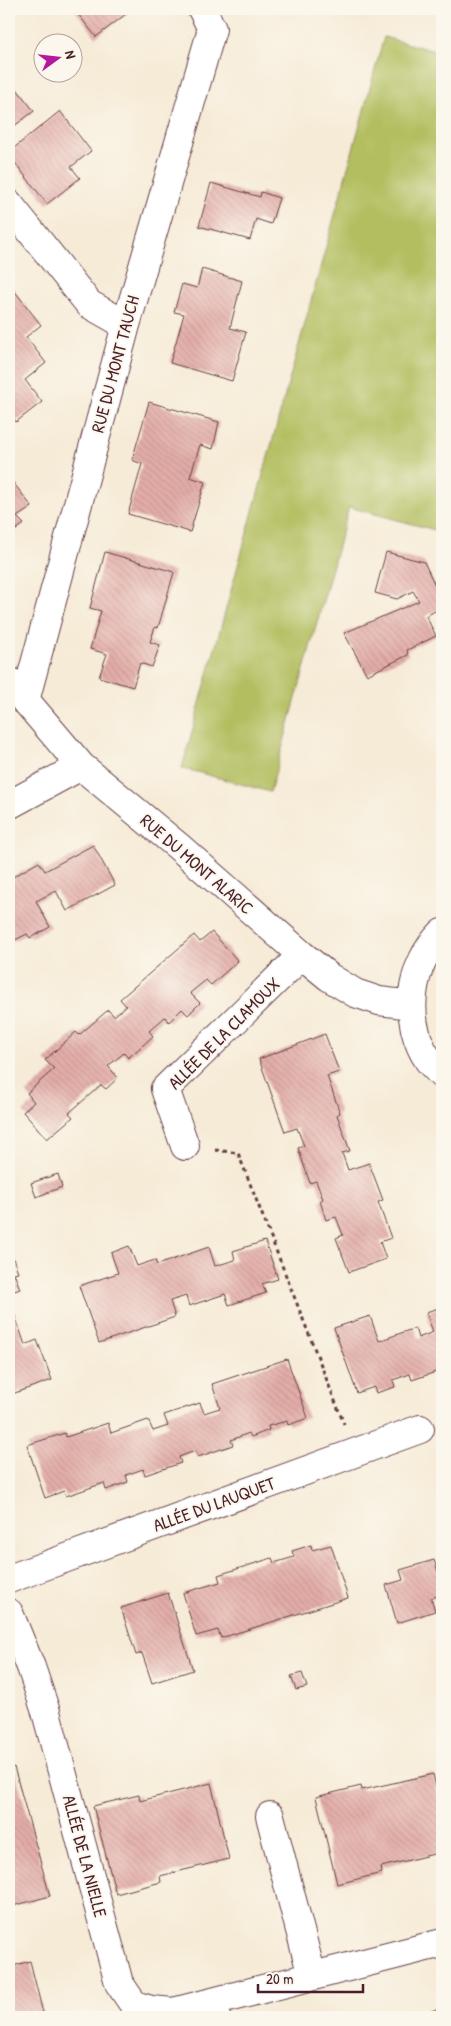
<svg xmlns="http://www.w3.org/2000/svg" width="451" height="2026" viewBox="0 0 451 2026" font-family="'Patrick Hand',sans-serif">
  <defs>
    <pattern id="building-back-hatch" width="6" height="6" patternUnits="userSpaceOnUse" patternTransform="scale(1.25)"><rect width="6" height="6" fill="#e3ada8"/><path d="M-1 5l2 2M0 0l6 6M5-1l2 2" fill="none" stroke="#c49491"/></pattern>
  </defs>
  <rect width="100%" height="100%" fill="#fbf7ec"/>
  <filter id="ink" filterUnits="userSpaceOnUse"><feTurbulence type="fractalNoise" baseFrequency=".02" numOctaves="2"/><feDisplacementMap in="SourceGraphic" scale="10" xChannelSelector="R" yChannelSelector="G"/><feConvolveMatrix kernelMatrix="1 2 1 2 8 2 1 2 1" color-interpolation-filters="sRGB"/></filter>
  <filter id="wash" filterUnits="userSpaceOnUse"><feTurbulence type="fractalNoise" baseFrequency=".0096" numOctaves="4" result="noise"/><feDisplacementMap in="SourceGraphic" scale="20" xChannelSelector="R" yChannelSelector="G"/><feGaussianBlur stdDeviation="1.12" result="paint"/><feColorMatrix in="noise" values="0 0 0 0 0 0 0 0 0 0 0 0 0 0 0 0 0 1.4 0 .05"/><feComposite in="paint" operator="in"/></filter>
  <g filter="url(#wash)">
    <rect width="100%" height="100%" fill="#f6ebd7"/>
    <path fill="#b2be5f" stroke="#7e6e45" d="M384 37 442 53V532L349 507 270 792 182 768Z"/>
    <g id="blocks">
      <path fill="url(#building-back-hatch)" d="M74 9H128L130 11 96 37Z
        M9 79 34 111 9 130Z
        M60 111 91 151 71 167 80 178 47 204 9 155V152Z
        M211 183 260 197 261 192 279 198 271 224 256 219 250 240 199 226Z
        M202 269 242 281 230 328 246 332 232 381 170 363 184 314 174 312 182 284 197 288Z
        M13 289 41 325 26 337 46 363 25 380 42 402 16 422 9 413V293Z
        M149 402 219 422 213 449 200 445 190 477 205 482 190 532 128 514 142 464 132 460Z
        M9 477 32 507 17 517 24 524 9 535Z
        M105 552 174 572 158 628 155 627 150 642 160 645 152 667 140 663 133 687 99 677 107 654 90 649 101 611 90 608Z
        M386 552 424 562 442 600V607L426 616 436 636 407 650 408 655 367 675 344 633 419 601 413 591 397 599 375 593Z
        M93 845 115 885 67 911 56 891 36 901 50 927 30 938 27 934 9 943V879L39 862 45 871Z
        M212 932 238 961 211 985 206 980 190 993 200 1003 188 1015 182 1009 169 1022 165 1017 149 1031 153 1036 142 1046 128 1058 124 1053 108 1066 118 1078 106 1089 101 1085 69 1113 73 1117 47 1139 23 1112 34 1102 27 1093 54 1069 45 1060 76 1032 79 1035 108 1010 114 1016 126 1006 120 999 194 935 200 942Z
        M325 1034 339 1072 327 1076 340 1113 337 1115 350 1151 342 1153 348 1170 369 1163 383 1200 378 1202 391 1238 380 1242 386 1259 349 1272 336 1238 343 1235 336 1217 326 1220 320 1201 323 1199 316 1181 310 1183 298 1148 304 1146 297 1128 285 1132 259 1059Z
        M58 1174 62 1187 36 1197 31 1183Z
        M265 1241 278 1279 262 1284 266 1293 229 1305 225 1294 189 1306 186 1296 170 1301 175 1317 99 1343 79 1286 118 1273 111 1253 129 1246 137 1266 155 1260 157 1265 209 1247 215 1266 235 1260 233 1251Z
        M9 1247 18 1272 14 1273 20 1289 9 1293Z
        M9 1298 25 1345 37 1340 52 1380 9 1395Z
        M442 1307V1370L412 1380 410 1374 393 1380 395 1387 376 1393 374 1387 357 1393 334 1328 370 1316 379 1341 415 1328 418 1338 433 1332 426 1312Z
        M287 1359 308 1418 288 1425 287 1421 268 1426 269 1430 251 1437 249 1433 231 1440 233 1445 198 1457 195 1451 179 1457 181 1463 145 1475 143 1469 126 1475 128 1482 106 1490 104 1483 66 1496 64 1491 45 1498 27 1445 65 1433 66 1437 108 1423 111 1433 148 1420 153 1431 168 1426 164 1415 200 1403 204 1413 220 1408 212 1384Z
        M311 1545 312 1550 331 1545 348 1598 221 1638 218 1630 196 1636 183 1593 220 1582 218 1575 272 1558 274 1563 294 1557 292 1551Z
        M434 1560 442 1584V1595L431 1598 435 1611 397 1623 386 1585 403 1580 400 1570Z
        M168 1593 193 1670 152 1683 142 1653 136 1655 121 1608Z
        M302 1673 307 1687 296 1690 291 1676Z
        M14 1767 50 1896 9 1907V1769Z
        M433 1774 442 1812V1852L381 1867 382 1873 337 1884 316 1797 361 1786 362 1790Z
        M211 1783 229 1859 160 1876 161 1882 116 1894 93 1806 139 1795 140 1801Z
        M30 1961 44 2017H9V1967Z
        M442 2008V2017H407Z"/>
    </g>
  </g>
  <g filter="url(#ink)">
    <use href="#blocks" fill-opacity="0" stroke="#643e45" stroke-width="1"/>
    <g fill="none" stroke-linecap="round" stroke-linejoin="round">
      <g stroke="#643e45" stroke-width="30">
        <path id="minor" d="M9 204 89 304 126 325
          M9 681 81 766 179 847 302 955 329 977 355 993 379 1001 412 1005
          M25 701 126 325 212 29 202 9
          M9 805 81 766
          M442 933C409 965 402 1022 429 1061 433 1066 438 1070 442 1075
          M185 1146 165 1089 302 955
          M9 1579 420 1429
          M9 1613 31 1667 46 1712 119 1983 134 2005 151 2010 173 2012 212 2002 216 2017
          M270 1816 312 1976
          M212 2002 442 1943"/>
      </g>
      <path stroke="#643e45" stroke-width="3" stroke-dasharray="4 4" stroke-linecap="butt" d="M215 1150 238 1153 344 1424"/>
      <use href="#minor" stroke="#fff" stroke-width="28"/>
    </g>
  </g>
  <g text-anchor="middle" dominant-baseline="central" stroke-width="4" stroke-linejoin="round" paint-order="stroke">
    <g font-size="18" fill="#4a1f2b" stroke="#fbf7ec">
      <text transform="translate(115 364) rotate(-75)">RUE DU MONT TAUCH</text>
      <text transform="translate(197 864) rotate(41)">RUE DU MONT ALARIC</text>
      <text transform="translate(224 1033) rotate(-45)">ALLÉE DE LA CLAMOUX</text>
      <text transform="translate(214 1504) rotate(-20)">ALLÉE DU LAUQUET</text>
      <text transform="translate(85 1856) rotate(75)">ALLÉE DE LA NIELLE</text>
    </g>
  </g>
  <rect width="451" height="2026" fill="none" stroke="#fbf7ec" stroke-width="30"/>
  <g transform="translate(58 58) rotate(75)"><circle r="24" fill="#fbf7ec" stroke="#b4a19f"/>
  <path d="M0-4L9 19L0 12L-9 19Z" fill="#b5179e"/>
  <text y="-8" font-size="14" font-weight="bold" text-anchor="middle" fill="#4a1f2b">N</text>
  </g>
  <path d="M258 1984v8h105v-8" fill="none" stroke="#4a1f2b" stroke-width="2.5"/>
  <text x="266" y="1984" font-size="15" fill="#4a1f2b" stroke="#fbf7ec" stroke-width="4" paint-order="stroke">20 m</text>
</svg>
